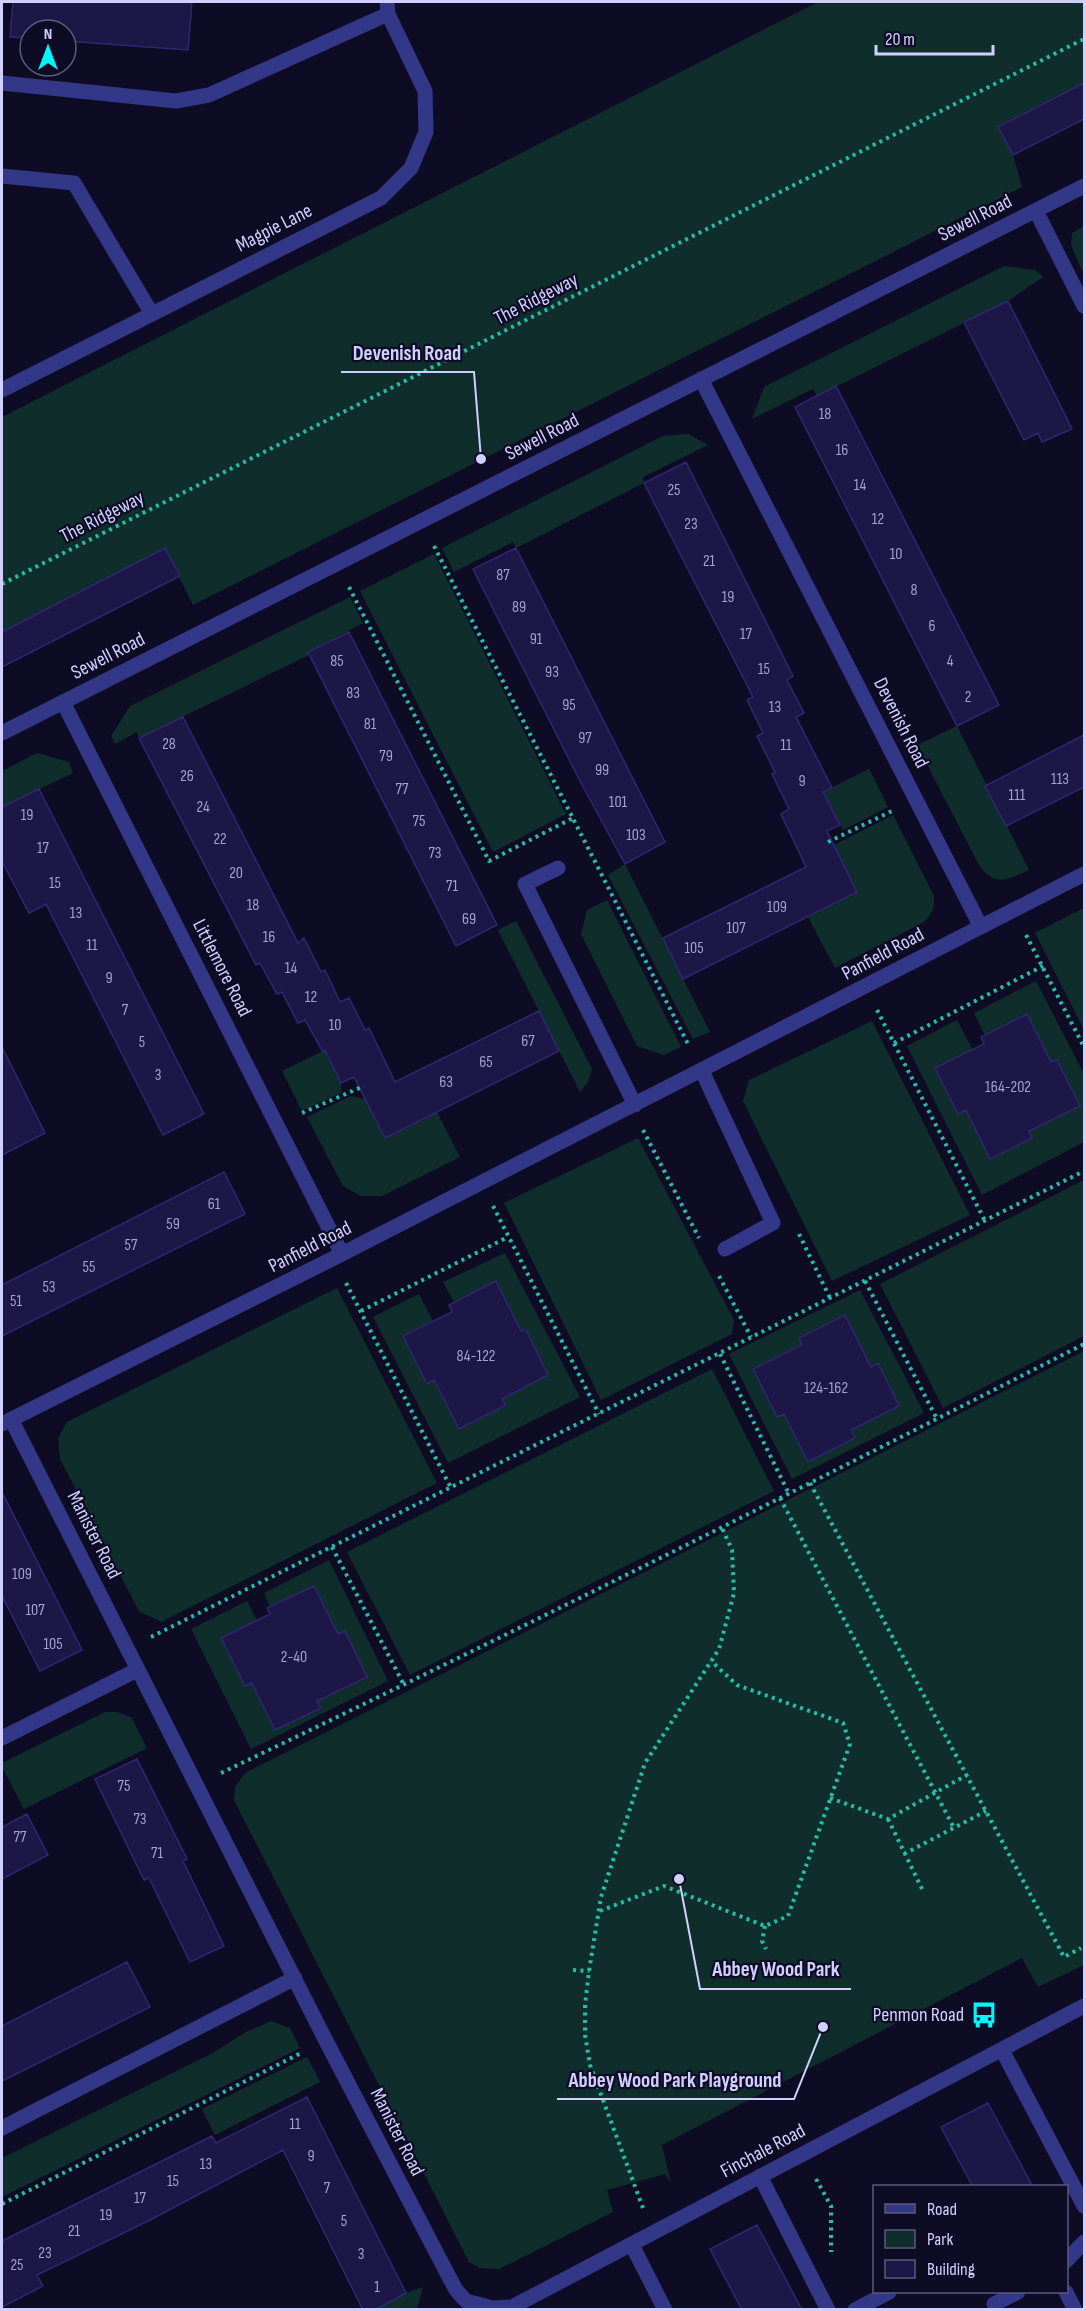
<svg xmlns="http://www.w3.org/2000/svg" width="1086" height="2311" viewBox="0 0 1086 2311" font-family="'Sofia Sans Condensed',sans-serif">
  <rect width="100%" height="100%" fill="#0e0c24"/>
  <path fill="#0f2e2b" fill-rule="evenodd" d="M818 2H1084V83L999 127 1013 155 1022 187 193 605 165 549 2 631V417Z
    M1084 226V275L1071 245 1072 233Z
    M1004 266 1035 270 1043 277 1008 301 817 396 813 389 752 419 764 387Z
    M688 434 708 445 643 477 644 483 516 548 513 542 454 572 442 548 663 436Z
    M434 554 566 814 493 852 360 591Z
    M350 597 363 623 308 652 309 655 139 738 137 732 115 744 111 736 130 706Z
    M957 726 1029 870C1009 879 995 888 979 865L917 745Z
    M37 753 69 762 73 773 2 807V771Z
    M869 769 888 807 843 830 823 792Z
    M893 815 934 896C935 908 932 914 924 922L835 968 808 917 857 892 834 845Z
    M625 864 710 1032 693 1039 608 875Z
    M607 900 681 1047 664 1055 637 1046 581 934 587 910Z
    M1084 908V1030L1035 933Z
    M516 921 592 1069 588 1082 580 1092 498 930Z
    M1036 981 1084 1074V1142L982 1195 907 1046 957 1020 973 1050 966 1110 1032 1138 1029 1131 1080 1105 1058 1060 1051 1062 1027 1014 985 1035 974 1013Z
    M872 1021 970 1215 832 1281 743 1101 749 1080Z
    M325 1050 341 1083V1093L302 1111 282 1071Z
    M351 1096 437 1112 460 1157 382 1196H361L343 1186 307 1117Z
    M638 1138 734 1320 732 1334 601 1400 504 1203Z
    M1084 1180V1336L943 1408 880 1284Z
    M505 1253 580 1397 448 1463 373 1317 419 1294 433 1321 403 1336 427 1383 434 1380 505 1405 502 1399 548 1375 526 1330 521 1331 496 1281 454 1302 443 1282Z
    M337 1288 437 1483 161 1622 139 1611 60 1459 58 1438 67 1422Z
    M860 1290 924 1413 792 1479 729 1354ZM845 1315 871 1367 878 1364 899 1406 851 1430 854 1438 808 1462 784 1414 777 1417 753 1369 802 1345 799 1338Z
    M1084 1351V1965L1038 1987 1022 1958 662 2145 671 2183 665 2174 607 2190 613 2212 499 2269 480 2268 469 2262 234 1800 235 1787 245 1773Z
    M712 1369 774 1491 410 1675 347 1552Z
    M329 1560 388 1681 251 1749 191 1629 247 1601 257 1620 221 1638 245 1686 252 1683 275 1730 320 1708 317 1701 367 1677 345 1631 338 1634 314 1586 270 1607 264 1593Z
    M105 1712H117L131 1717 147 1748 24 1809 2 1767V1763Z
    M271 2021 290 2028 300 2048 2 2197V2158L213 2053 244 2033Z
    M307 2057 320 2082 215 2135 202 2109Z
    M423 2287 417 2309 375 2310 406 2293Z"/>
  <path fill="#1c1746" stroke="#302774" stroke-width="1.5" d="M13 2H192L188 50 66 41V30H30V38L10 37Z
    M1084 83V119L1013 155 998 127Z
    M1008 301 1072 429 1042 442 1038 433 1024 440 964 322Z
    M836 386 999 705 957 726 795 407Z
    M686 462 793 676 787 680 804 713 796 717 832 788 823 792 840 825 827 831 857 892 683 979 663 938 806 867 781 814 789 809 772 774 775 772 757 736 763 733 747 700 753 697 644 483Z
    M165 548 180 576 2 667V632Z
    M516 548 665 842 625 864 580 781 473 569Z
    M349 632 497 925 456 946 308 652Z
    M183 717 298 943 304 938 321 972 325 970 340 1002 349 998 365 1030 369 1028 395 1082 539 1011 559 1051 385 1138 354 1077 341 1083 325 1050 323 1052 305 1020 298 1023 282 992 277 994 260 963 256 965 139 738Z
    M1084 735V787L1006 826 985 786Z
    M39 789 204 1114 163 1135 46 904 29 913 2 861V807Z
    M1027 1014 1051 1062 1057 1060 1080 1106 1029 1131 1032 1138 990 1159 966 1110 958 1114 935 1068 984 1044 981 1037Z
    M2 1047 45 1133 2 1155Z
    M224 1172 245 1214 2 1336V1285Z
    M496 1281 521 1331 526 1330 548 1375 502 1399 506 1405 459 1429 434 1380 427 1384 403 1336 452 1312 449 1305Z
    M845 1315 871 1367 878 1363 899 1406 851 1430 855 1438 808 1462 784 1414 777 1417 753 1369 802 1345 799 1338Z
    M2 1492 82 1650 40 1671 2 1596Z
    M314 1586 338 1634 345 1631 367 1677 317 1701 321 1708 275 1730 252 1683 245 1686 221 1638 270 1614 267 1608Z
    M137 1759 187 1859 183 1861 224 1946 190 1962 149 1878 144 1880 95 1779Z
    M27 1814 48 1855 2 1879V1827Z
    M127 1962 150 2007 2 2081V2026Z
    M307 2097 406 2293 375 2310H363L283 2150 148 2221 37 2275 43 2286 2 2307V2241L212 2136 216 2143Z
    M988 2103 1033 2187H973L941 2127Z
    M757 2225 802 2310H742L710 2249Z"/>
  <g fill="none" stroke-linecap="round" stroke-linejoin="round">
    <path stroke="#25bda7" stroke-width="4" stroke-dasharray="3 4.5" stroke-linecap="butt" d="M434 546 688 1044
      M2 584 1084 39
      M349 587 489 861 573 818
      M828 842 892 811
      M1026 935 1084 1047
      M877 1010 985 1221
      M894 1043 1043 966
      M302 1113 364 1086
      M643 1130 699 1238
      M493 1206 599 1414
      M799 1234 830 1298
      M719 1276 751 1337
      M865 1281 937 1419
      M346 1283 451 1488
      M361 1311 508 1237
      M720 1354 789 1494
      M810 1483 1064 1957 1081 1948
      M780 1498 954 1828
      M332 1547 404 1685
      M151 1637 1084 1171
      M221 1773C511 1634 798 1490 1084 1344
      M830 1798 888 1819 967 1775
      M888 1819 922 1889
      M904 1854 986 1811
      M600 1911 664 1886 765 1926 788 1916 850 1744 843 1723 737 1685 711 1661
      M765 1926 762 1941 766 1949
      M573 1970 589 1971
      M816 2179 831 2206V2252
      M2 2204 301 2053
      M643 2208 590 2065 585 2035V2005L589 1971 601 1897 645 1763 719 1649 734 1593 732 1550 722 1528"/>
    <path stroke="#333787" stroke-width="15" d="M2 83 176 101 209 95 388 14 387 2
      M2 176 74 183 152 314
      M1036 211 1084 306
      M701 379 981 927
      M2 390 381 198 411 168 426 132 425 91 388 14
      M63 702 342 1254
      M2 733 1084 186
      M558 868 525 884 635 1105
      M702 1071 773 1223 725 1249
      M11 1419 324 2037 447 2273 456 2290 466 2301
      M2 1424 334 1258 1084 874
      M2 1738 137 1670
      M1002 2050 1084 2206
      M2 2128 295 1978
      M760 2176 828 2310
      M632 2245 665 2310
      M1066 2261 1084 2242
      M1066 2292 1075 2310
      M466 2301 493 2308 512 2307 1084 2006
      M994 2304 1018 2292
      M855 2310 889 2292"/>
  </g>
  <defs>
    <g id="bus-bare" transform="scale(2.07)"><path d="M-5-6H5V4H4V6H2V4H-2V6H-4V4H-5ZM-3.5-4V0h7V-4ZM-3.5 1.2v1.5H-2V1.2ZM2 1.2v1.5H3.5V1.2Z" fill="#00f6fa" stroke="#0e0c24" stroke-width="2.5" paint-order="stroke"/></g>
  </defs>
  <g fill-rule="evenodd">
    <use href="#bus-bare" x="984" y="2015"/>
  </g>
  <g text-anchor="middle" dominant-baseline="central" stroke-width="4.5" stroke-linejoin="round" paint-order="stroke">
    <g font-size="16" fill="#a3a1d1">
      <text x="825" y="414">18</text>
      <text x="842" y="450">16</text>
      <text x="860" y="485">14</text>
      <text x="674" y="490">25</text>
      <text x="878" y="519">12</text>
      <text x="691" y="524">23</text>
      <text x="896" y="554">10</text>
      <text x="709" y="561">21</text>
      <text x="503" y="575">87</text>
      <text x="914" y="590">8</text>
      <text x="728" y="597">19</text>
      <text x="519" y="607">89</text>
      <text x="932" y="626">6</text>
      <text x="746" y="634">17</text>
      <text x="536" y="639">91</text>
      <text x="337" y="661">85</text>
      <text x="950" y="661">4</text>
      <text x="764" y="669">15</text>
      <text x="552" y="672">93</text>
      <text x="353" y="693">83</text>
      <text x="968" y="697">2</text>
      <text x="569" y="705">95</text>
      <text x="775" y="707">13</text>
      <text x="370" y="724">81</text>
      <text x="585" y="738">97</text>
      <text x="169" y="744">28</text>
      <text x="786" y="745">11</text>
      <text x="386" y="756">79</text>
      <text x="602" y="770">99</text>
      <text x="187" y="776">26</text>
      <text x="1060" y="779">113</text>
      <text x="802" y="781">9</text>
      <text x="402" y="789">77</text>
      <text x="1017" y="795">111</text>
      <text x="618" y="802">101</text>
      <text x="203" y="807">24</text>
      <text x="27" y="815">19</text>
      <text x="419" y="821">75</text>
      <text x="636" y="835">103</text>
      <text x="220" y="839">22</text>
      <text x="43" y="848">17</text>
      <text x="435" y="853">73</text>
      <text x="236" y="873">20</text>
      <text x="55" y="883">15</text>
      <text x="452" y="886">71</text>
      <text x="253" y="905">18</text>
      <text x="777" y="907">109</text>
      <text x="76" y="913">13</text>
      <text x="469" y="919">69</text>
      <text x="736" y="928">107</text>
      <text x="269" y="937">16</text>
      <text x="92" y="945">11</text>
      <text x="694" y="948">105</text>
      <text x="291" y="968">14</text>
      <text x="109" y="978">9</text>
      <text x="311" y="997">12</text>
      <text x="125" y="1010">7</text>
      <text x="335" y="1025">10</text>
      <text x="528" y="1041">67</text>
      <text x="142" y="1042">5</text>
      <text x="486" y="1062">65</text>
      <text x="158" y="1075">3</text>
      <text x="446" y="1082">63</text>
      <text x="1008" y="1087">164-202</text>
      <text x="214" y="1204">61</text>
      <text x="173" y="1224">59</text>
      <text x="131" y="1245">57</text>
      <text x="89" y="1267">55</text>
      <text x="49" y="1287">53</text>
      <text x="16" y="1301">51</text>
      <text x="476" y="1356">84-122</text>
      <text x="826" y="1388">124-162</text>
      <text x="22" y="1574">109</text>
      <text x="35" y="1610">107</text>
      <text x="53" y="1644">105</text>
      <text x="294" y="1657">2-40</text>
      <text x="124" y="1786">75</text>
      <text x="140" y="1819">73</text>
      <text x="20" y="1837">77</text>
      <text x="157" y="1853">71</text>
      <text x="295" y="2124">11</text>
      <text x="311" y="2156">9</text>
      <text x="206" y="2164">13</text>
      <text x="173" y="2181">15</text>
      <text x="327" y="2188">7</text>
      <text x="140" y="2198">17</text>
      <text x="106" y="2215">19</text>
      <text x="344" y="2221">5</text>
      <text x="74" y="2231">21</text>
      <text x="45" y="2253">23</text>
      <text x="361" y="2254">3</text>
      <text x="17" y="2265">25</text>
      <text x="377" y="2287">1</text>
    </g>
    <g font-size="20" fill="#d0cfff" stroke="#0e0c24">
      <text transform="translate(975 218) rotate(-27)">Sewell Road</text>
      <text transform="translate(274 228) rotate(-27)">Magpie Lane</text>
      <text transform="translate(536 299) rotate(-27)">The Ridgeway</text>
      <text transform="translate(542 437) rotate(-27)">Sewell Road</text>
      <text transform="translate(102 517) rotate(-27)">The Ridgeway</text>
      <text transform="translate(108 656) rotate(-27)">Sewell Road</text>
      <text transform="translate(901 723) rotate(63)">Devenish Road</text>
      <text transform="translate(883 954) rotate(-28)">Panfield Road</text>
      <text transform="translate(222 968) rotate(63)">Littlemore Road</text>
      <text transform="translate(310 1247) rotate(-27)">Panfield Road</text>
      <text transform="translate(94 1535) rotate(63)">Manister Road</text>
      <text transform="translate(397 2132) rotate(63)">Manister Road</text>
      <text transform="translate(763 2151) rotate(-28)">Finchale Road</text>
    </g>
    <g font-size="20" fill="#d0cfff" stroke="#0e0c24" text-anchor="end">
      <text x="964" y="2015">Penmon Road</text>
    </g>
  </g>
  <path fill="none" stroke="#d0cfff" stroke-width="2" d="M481 459L474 372H341M679 1879L700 1989H851M823 2027L794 2099H557"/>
  <g fill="#d0cfff" stroke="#0e0c24" stroke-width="2">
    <circle cx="481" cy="459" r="6"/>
    <circle cx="679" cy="1879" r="6"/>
    <circle cx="823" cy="2027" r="6"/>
  </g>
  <g font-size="21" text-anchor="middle" font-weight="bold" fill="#d0cfff" stroke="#0e0c24" stroke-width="4.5" stroke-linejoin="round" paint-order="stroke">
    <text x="407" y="360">Devenish Road</text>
    <text x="776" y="1976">Abbey Wood Park</text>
    <text x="675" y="2087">Abbey Wood Park Playground</text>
  </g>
  <rect width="1086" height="2311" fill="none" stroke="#d0cfff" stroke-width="6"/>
  <rect x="873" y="2185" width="195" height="108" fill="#0e0c24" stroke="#5c5a7c" stroke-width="1.5"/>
  <rect x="885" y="2204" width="30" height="9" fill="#333787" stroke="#5c5a7c" stroke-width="1.5"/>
  <text x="927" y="2215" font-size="18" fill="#d0cfff">Road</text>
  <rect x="885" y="2230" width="30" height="18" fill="#0f2e2b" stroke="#5c5a7c" stroke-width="1.5"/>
  <text x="927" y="2245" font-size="18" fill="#d0cfff">Park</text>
  <rect x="885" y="2260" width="30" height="18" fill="#1c1746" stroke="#5c5a7c" stroke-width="1.5"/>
  <text x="927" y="2275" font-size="18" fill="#d0cfff">Building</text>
  <g transform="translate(48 48)"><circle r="28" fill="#0e0c24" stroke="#5c5a7c" stroke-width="1.5"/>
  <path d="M0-4.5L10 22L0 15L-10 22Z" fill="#00f6fa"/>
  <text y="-9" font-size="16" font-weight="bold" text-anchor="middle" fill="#d0cfff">N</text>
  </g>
  <path d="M876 45v9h117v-9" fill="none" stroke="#d0cfff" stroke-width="3"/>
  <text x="885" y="45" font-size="18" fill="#d0cfff" stroke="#0e0c24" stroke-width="4.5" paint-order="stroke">20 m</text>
</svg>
